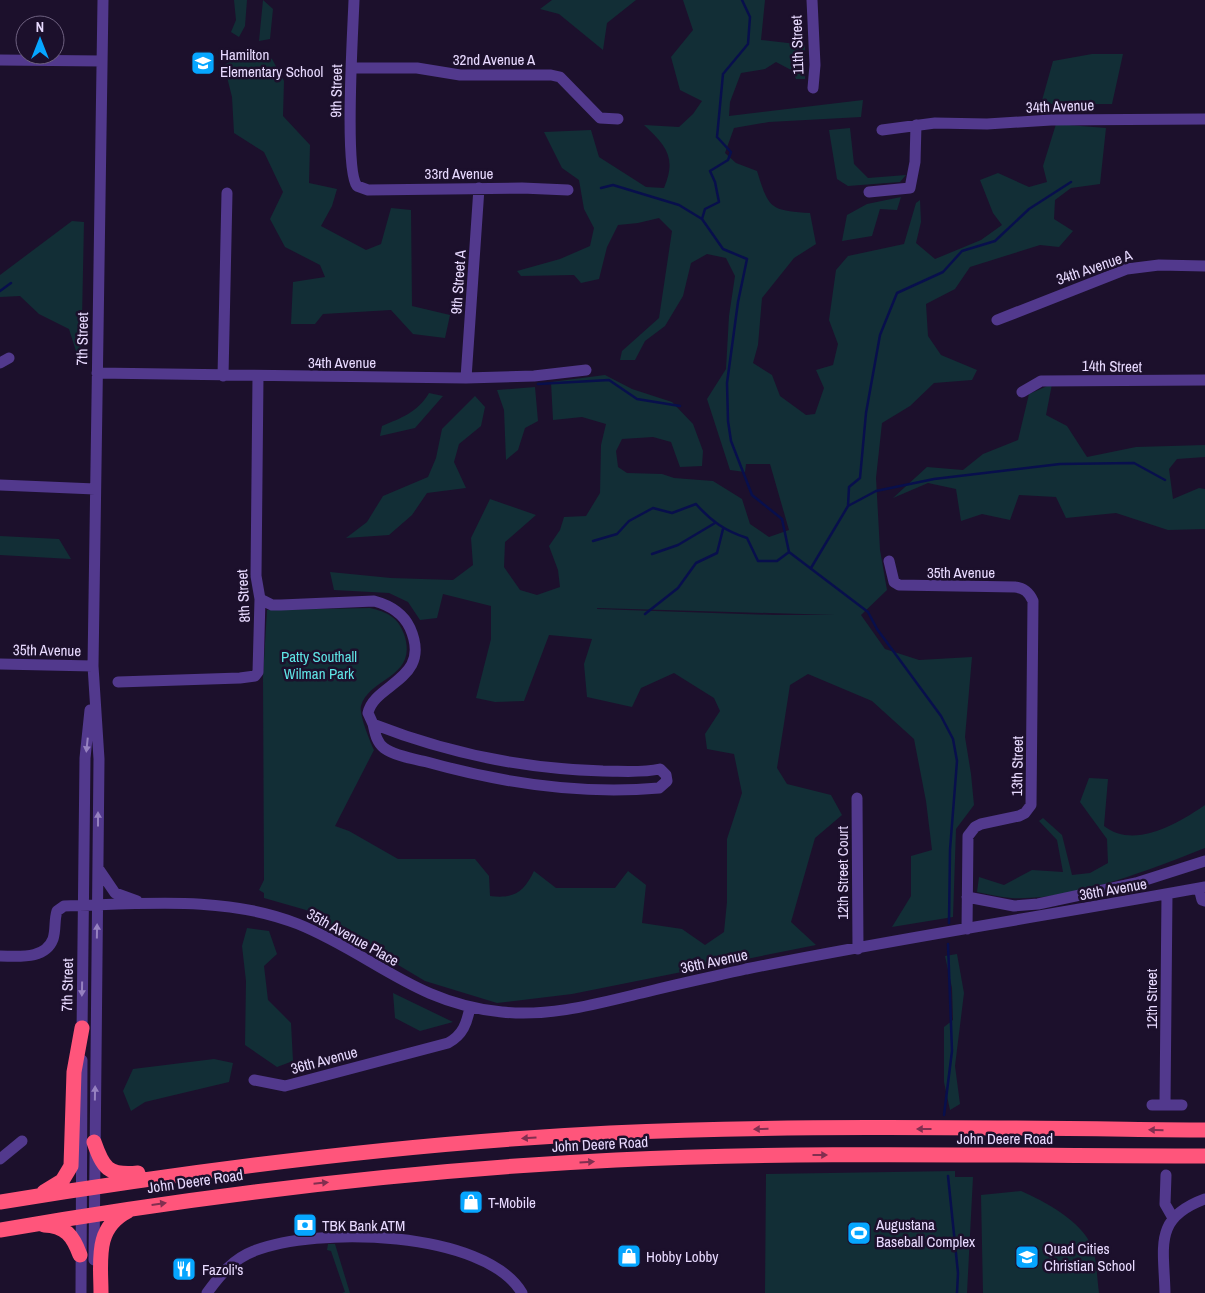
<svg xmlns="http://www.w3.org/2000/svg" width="1205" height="1293" viewBox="0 0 1205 1293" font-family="'Archivo Narrow',sans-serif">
  <rect width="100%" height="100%" fill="#1c102c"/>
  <path fill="#122e36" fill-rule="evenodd" d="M234 0H247L245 26 239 37 231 32 236 20Z
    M263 0 273 9 270 39 259 41Z
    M552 0H636L607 23 603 50 559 14 540 9Z
    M683 0H765L761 40 805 45V79H796L793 71 776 62 765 69 741 73 730 102 729 116 863 100 861 117 769 122 734 128 725 153 736 163 757 171C769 210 771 210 810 213L816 244 794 258 762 298 758 345 753 363 772 375 780 396 806 415 815 414 824 388 816 370 833 365 838 344 829 320 836 270 848 256 904 244 916 203 920 200 921 222 916 243 935 259 981 240 1002 225 993 213 980 180 998 173 1029 187 1047 182 1043 166 1056 124 1106 128 1100 184 1071 188 1055 200 1054 219 1073 231 1059 247 1040 245 970 267 955 289 926 304 928 336 941 355 977 370 972 380 934 383 910 406 882 423 876 478 880 550 887 590 861 615 885 649 919 660 972 657 965 737 971 774 974 805 956 829 953 917 892 927 911 896V856L932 850 926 801 914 739 872 701 808 674 790 685 777 768 787 784 831 795 842 815 815 838 791 922 816 945 572 994 497 1003 425 981 306 910 264 898V893L259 890 264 880 263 677 267 610 370 608C387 612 398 617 404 634 419 678 369 677 361 706 359 715 370 741 374 750L335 826 349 831 398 859H475L489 876 490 896C514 899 524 892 534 871L556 888H615L628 871 646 885 642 923 682 929 705 945 724 932 727 902V839L742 793 734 754 707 749 705 734 720 711 714 698 674 673 641 688 632 707 587 697 584 664 592 639 549 635 524 701 495 702 476 698 491 639V606L443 594 437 618 420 620 408 602 389 593 334 590 330 572 391 578 453 580 473 565 471 538 490 499 536 515 505 542 504 567 520 590 537 595 560 587 558 570 549 546 560 530 564 517 586 516 600 493 601 445 606 424 582 417 553 420 551 382 605 375 632 389 672 402 693 424 703 451 702 466 680 467 671 442 653 437 622 439 616 451 618 467 627 473 662 474 674 478 713 481 742 499 750 524 769 537 789 530 770 464H746L745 472 730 470 707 399 726 369 729 316 735 276 726 258 707 254 691 263 683 296 665 326 645 341 635 360H620L622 351 659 318 672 231 659 218 638 223 618 225 607 247 599 279 581 283 574 275 521 276 517 271 560 259 590 246 594 228 584 209 579 180 562 168 544 132 591 130 599 157 646 187 664 188C677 157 666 146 644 125L679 127 693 114 702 101 680 90 671 57 693 30ZM597 609V608L835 615H775Z
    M252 50 272 59 284 81 283 116 310 145 309 183 337 189 332 206 321 226 366 250 381 244 391 208 411 210 412 306 450 315 445 338 413 334 391 310 323 314 315 324H291L293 282 325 277 320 265 285 247 270 219 283 192 264 152 234 133 232 97 224 65Z
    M1092 54H1123L1112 104H1041L1053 61Z
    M850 128 854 164 868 178 906 175 900 182 848 186 837 179 829 130Z
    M901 197 897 210 880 209 872 236 842 241 847 215 867 204Z
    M72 221 84 222 81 367 69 329 39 314 20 296 0 297V275Z
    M1052 384 1046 415 1067 426 1087 457 1136 447 1205 445V457L1177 459 1169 469 1173 499 1199 488 1205 489V529L1168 530 1116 513 1066 518 1056 497 1019 495 1010 520 982 514 961 521 956 489 928 483 893 498 927 467 963 470 983 454 1018 440 1029 394Z
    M535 387 538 421 525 428 518 450 506 460 504 410 497 390Z
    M429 393 443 396 415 428 380 436 382 426C401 418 418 412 429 393Z
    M475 396 485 407 481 426 459 444 454 462 466 488 427 493 412 515 389 535 346 538 367 522 383 496 428 477 436 458 442 429Z
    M0 536 59 539 71 559 0 555Z
    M1089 778 1108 779 1104 826C1134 850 1179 823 1205 805V848C1149 870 1072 901 1011 898 1000 897 988 894 977 892L979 877 1004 885 1032 870 1063 872 1057 840 1039 821 1043 818 1062 835 1072 875 1090 873 1108 863 1107 839 1080 802Z
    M247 928 269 931 277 954 264 966 268 1000 291 1023 293 1061 277 1067 245 1045 246 981 242 946Z
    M957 954 964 993 955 1066 960 1104 950 1110 944 1082V1027L953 1020 952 988 945 956Z
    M393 993 453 1022 420 1031 395 1018Z
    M214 1059 233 1063 229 1082 145 1102 131 1111 123 1091 133 1069Z
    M955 1171V1177H973L967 1293H765L766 1174Z
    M1021 1191C1044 1201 1082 1221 1092 1247 1097 1260 1097 1279 1099 1293H983L981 1195Z
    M328 1244H335L350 1293H342L345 1292 331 1251 327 1250Z"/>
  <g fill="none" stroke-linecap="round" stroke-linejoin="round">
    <path stroke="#080f4c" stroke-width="2.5" d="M742 0 750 17 748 44 723 74 717 137 731 152 728 160 710 171 715 182 719 202 705 209 702 219 723 249 747 259 738 302 727 383 728 421 731 441 752 495 782 519 789 552 868 612 877 629 941 716 953 739 957 761 950 850 949 923
      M601 188 613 185 679 205 702 219
      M0 291 11 283
      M538 384 609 380 637 399 680 406
      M848 506 849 487 860 478 866 413 880 335 897 293 943 272 962 251 995 241 1029 209 1071 182
      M593 541 617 534 629 521 653 508 672 513 696 504C711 521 725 531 747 538L758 561H777L789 552
      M652 554 678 545 715 523
      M811 568 848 506 876 491 934 479 1060 464 1134 463 1165 480
      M645 614 678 588 696 563 717 553 723 529
      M944 1115 952 1051 948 944
      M948 1176 958 1273 957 1293"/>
    <path stroke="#52398d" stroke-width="11" d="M354 0C353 30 344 169 357 186L368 190 522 188 568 190
      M812 0 815 65 813 88
      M0 60 102 61
      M351 68H417L460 75H551L560 77 600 118 618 119
      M882 130 935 123 987 124 1051 120 1205 119
      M869 192 910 188 915 162 916 125
      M997 320 1127 269 1159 265 1205 266
      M0 363 9 358
      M97 373 466 378 534 376 586 370
      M223 376 227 193
      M466 378 479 188
      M1022 392 1041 381 1205 380
      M0 485 95 489
      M889 561 894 582 899 585 1015 587C1024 588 1029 592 1033 601L1031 805 1025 813 1019 816 981 824 975 827 968 836 967 929
      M260 599 272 605H281L374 601C389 605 403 613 410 628 433 680 374 683 368 713L373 724
      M0 664 93 666
      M118 682 240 678 255 676 258 672 260 599 256 576 258 376
      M373 724C447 753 524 769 603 771 622 771 642 773 660 769L666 775 667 781 659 788C581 795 502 783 427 762 414 759 395 756 384 748 376 742 375 732 373 724Z
      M857 798 858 949
      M98 868 115 893 137 901
      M1199 888 1202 900 1205 901
      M967 897 1014 906 1038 904 1136 883 1205 861
      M0 956C18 956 45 960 53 939 56 930 54 920 57 911L64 906C142 904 225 895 298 924 372 954 416 1004 502 1012 550 1017 596 1004 642 993 676 984 711 977 746 969 898 938 1052 915 1205 887
      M82 1034 85 758 90 710
      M254 1080 285 1086 448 1043C463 1035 467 1023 470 1007
      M1152 1105H1182
      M1165 1105 1167 894
      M0 1159 22 1141
      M1166 1175 1165 1204 1173 1218
      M94 1260 99 759 93 666 103 0
      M81 1293 82 1060
      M207 1293C220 1275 233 1259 254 1251 315 1226 485 1230 522 1293
      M1165 1293C1164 1246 1153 1218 1205 1199"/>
    <path stroke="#ff557b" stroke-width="15" d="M94 1142C103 1168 108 1176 138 1173
      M44 1192 62 1181 71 1166 74 1072 82 1028
      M0 1202C202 1169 405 1143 610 1133 808 1124 1007 1128 1205 1130
      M44 1225C66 1226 73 1236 80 1255
      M0 1230C204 1195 409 1170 616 1160 812 1151 1009 1156 1205 1156
      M101 1293C101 1261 94 1228 128 1211"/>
  </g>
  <defs><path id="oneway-solid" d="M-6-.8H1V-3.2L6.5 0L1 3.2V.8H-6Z" transform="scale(1.25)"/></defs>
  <g fill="#9681c0">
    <use href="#oneway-solid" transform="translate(87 745) rotate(96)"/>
    <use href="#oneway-solid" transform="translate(98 819) rotate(-90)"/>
    <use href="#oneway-solid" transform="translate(97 931) rotate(-89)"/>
    <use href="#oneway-solid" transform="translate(82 989) rotate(91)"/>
    <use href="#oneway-solid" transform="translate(95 1093) rotate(-89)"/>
  </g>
  <g fill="#822f50">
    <use href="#oneway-solid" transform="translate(761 1129) rotate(179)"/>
    <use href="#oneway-solid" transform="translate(924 1129) rotate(-180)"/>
    <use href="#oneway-solid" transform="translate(1156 1130) rotate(-179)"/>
    <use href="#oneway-solid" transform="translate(529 1138) rotate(176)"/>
    <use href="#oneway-solid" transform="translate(820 1155)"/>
    <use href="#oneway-solid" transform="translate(587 1162) rotate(-3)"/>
    <use href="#oneway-solid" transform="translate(321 1183) rotate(-6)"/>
    <use href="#oneway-solid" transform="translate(159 1204) rotate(-8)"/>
  </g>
  <defs>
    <g id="school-square" transform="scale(1.25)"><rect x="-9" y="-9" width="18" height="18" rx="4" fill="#06a6ff" stroke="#1c102c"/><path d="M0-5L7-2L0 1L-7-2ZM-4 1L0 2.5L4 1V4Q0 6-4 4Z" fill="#fff"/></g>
    <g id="shop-square" transform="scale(1.25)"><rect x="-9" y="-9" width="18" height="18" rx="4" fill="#06a6ff" stroke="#1c102c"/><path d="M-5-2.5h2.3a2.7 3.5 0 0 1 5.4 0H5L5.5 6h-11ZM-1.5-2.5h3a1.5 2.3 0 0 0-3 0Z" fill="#fff"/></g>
    <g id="bank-square" transform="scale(1.25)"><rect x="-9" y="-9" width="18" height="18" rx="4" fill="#06a6ff" stroke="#1c102c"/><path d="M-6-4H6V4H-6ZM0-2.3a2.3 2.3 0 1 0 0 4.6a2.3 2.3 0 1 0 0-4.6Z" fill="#fff"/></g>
    <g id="stadium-square" transform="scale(1.25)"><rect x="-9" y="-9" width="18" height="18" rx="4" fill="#06a6ff" stroke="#1c102c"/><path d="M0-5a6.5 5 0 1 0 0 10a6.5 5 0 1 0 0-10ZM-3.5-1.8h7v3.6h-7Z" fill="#fff"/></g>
    <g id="restaurant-square" transform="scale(1.25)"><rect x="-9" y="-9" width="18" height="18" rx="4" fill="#06a6ff" stroke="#1c102c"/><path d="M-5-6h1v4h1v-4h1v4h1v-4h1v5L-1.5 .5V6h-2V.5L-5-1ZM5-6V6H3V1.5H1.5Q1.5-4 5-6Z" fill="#fff"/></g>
  </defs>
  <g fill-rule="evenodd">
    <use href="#school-square" x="203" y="63"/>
    <use href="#shop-square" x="471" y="1202"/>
    <use href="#bank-square" x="305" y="1225"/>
    <use href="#stadium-square" x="859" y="1233"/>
    <use href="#shop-square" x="629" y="1256"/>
    <use href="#school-square" x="1027" y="1257"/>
    <use href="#restaurant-square" x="184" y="1269"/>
  </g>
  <g text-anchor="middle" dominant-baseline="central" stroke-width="5" stroke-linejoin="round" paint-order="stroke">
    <g font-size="15" fill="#e8daff" stroke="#1c102c">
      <text transform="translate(797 45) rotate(-92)">11th Street</text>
      <text x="494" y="59">32nd Avenue A</text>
      <text transform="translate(336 91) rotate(-89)">9th Street</text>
      <text transform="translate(1060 106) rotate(-2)">34th Avenue</text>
      <text x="459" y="173">33rd Avenue</text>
      <text transform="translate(1094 267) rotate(-19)">34th Avenue A</text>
      <text transform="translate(458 282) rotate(-86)">9th Street A</text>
      <text transform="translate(82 339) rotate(-89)">7th Street</text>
      <text x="342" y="362">34th Avenue</text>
      <text transform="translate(1112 366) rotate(1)">14th Street</text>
      <text x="961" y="572">35th Avenue</text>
      <text transform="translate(243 596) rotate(-93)">8th Street</text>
      <text transform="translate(47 650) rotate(1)">35th Avenue</text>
      <text transform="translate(1017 766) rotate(-89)">13th Street</text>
      <text transform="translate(842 873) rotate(-90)">12th Street Court</text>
      <text transform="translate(1113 889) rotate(-10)">36th Avenue</text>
      <text transform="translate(353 937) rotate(29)">35th Avenue Place</text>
      <text transform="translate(714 961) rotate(-12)">36th Avenue</text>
      <text transform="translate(67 985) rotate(-89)">7th Street</text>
      <text transform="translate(1151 999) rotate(-90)">12th Street</text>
      <text transform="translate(324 1060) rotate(-15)">36th Avenue</text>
      <text x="1005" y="1138">John Deere Road</text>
      <text transform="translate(600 1144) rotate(-3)">John Deere Road</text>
      <text transform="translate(195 1181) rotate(-8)">John Deere Road</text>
    </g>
    <g font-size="15" fill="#e8daff" stroke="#1c102c" text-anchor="start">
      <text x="220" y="54">Hamilton<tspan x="220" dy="17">Elementary School</tspan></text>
      <text x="488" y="1202">T-Mobile</text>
      <text x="876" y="1224">Augustana<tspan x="876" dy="17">Baseball Complex</tspan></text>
      <text x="322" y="1225">TBK Bank ATM</text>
      <text x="1044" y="1248">Quad Cities<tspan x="1044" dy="17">Christian School</tspan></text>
      <text x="646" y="1256">Hobby Lobby</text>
      <text x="202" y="1269">Fazoli's</text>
    </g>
    <g font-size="15" fill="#5fe5e6" stroke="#1c102c">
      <text x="319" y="656">Patty Southall<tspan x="319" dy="17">Wilman Park</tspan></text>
    </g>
  </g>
  <g transform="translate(40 40)"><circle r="24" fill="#1c102c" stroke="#6e6180"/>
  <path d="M0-4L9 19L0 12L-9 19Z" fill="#06a6ff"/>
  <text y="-8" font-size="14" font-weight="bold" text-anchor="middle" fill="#e8daff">N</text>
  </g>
</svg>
